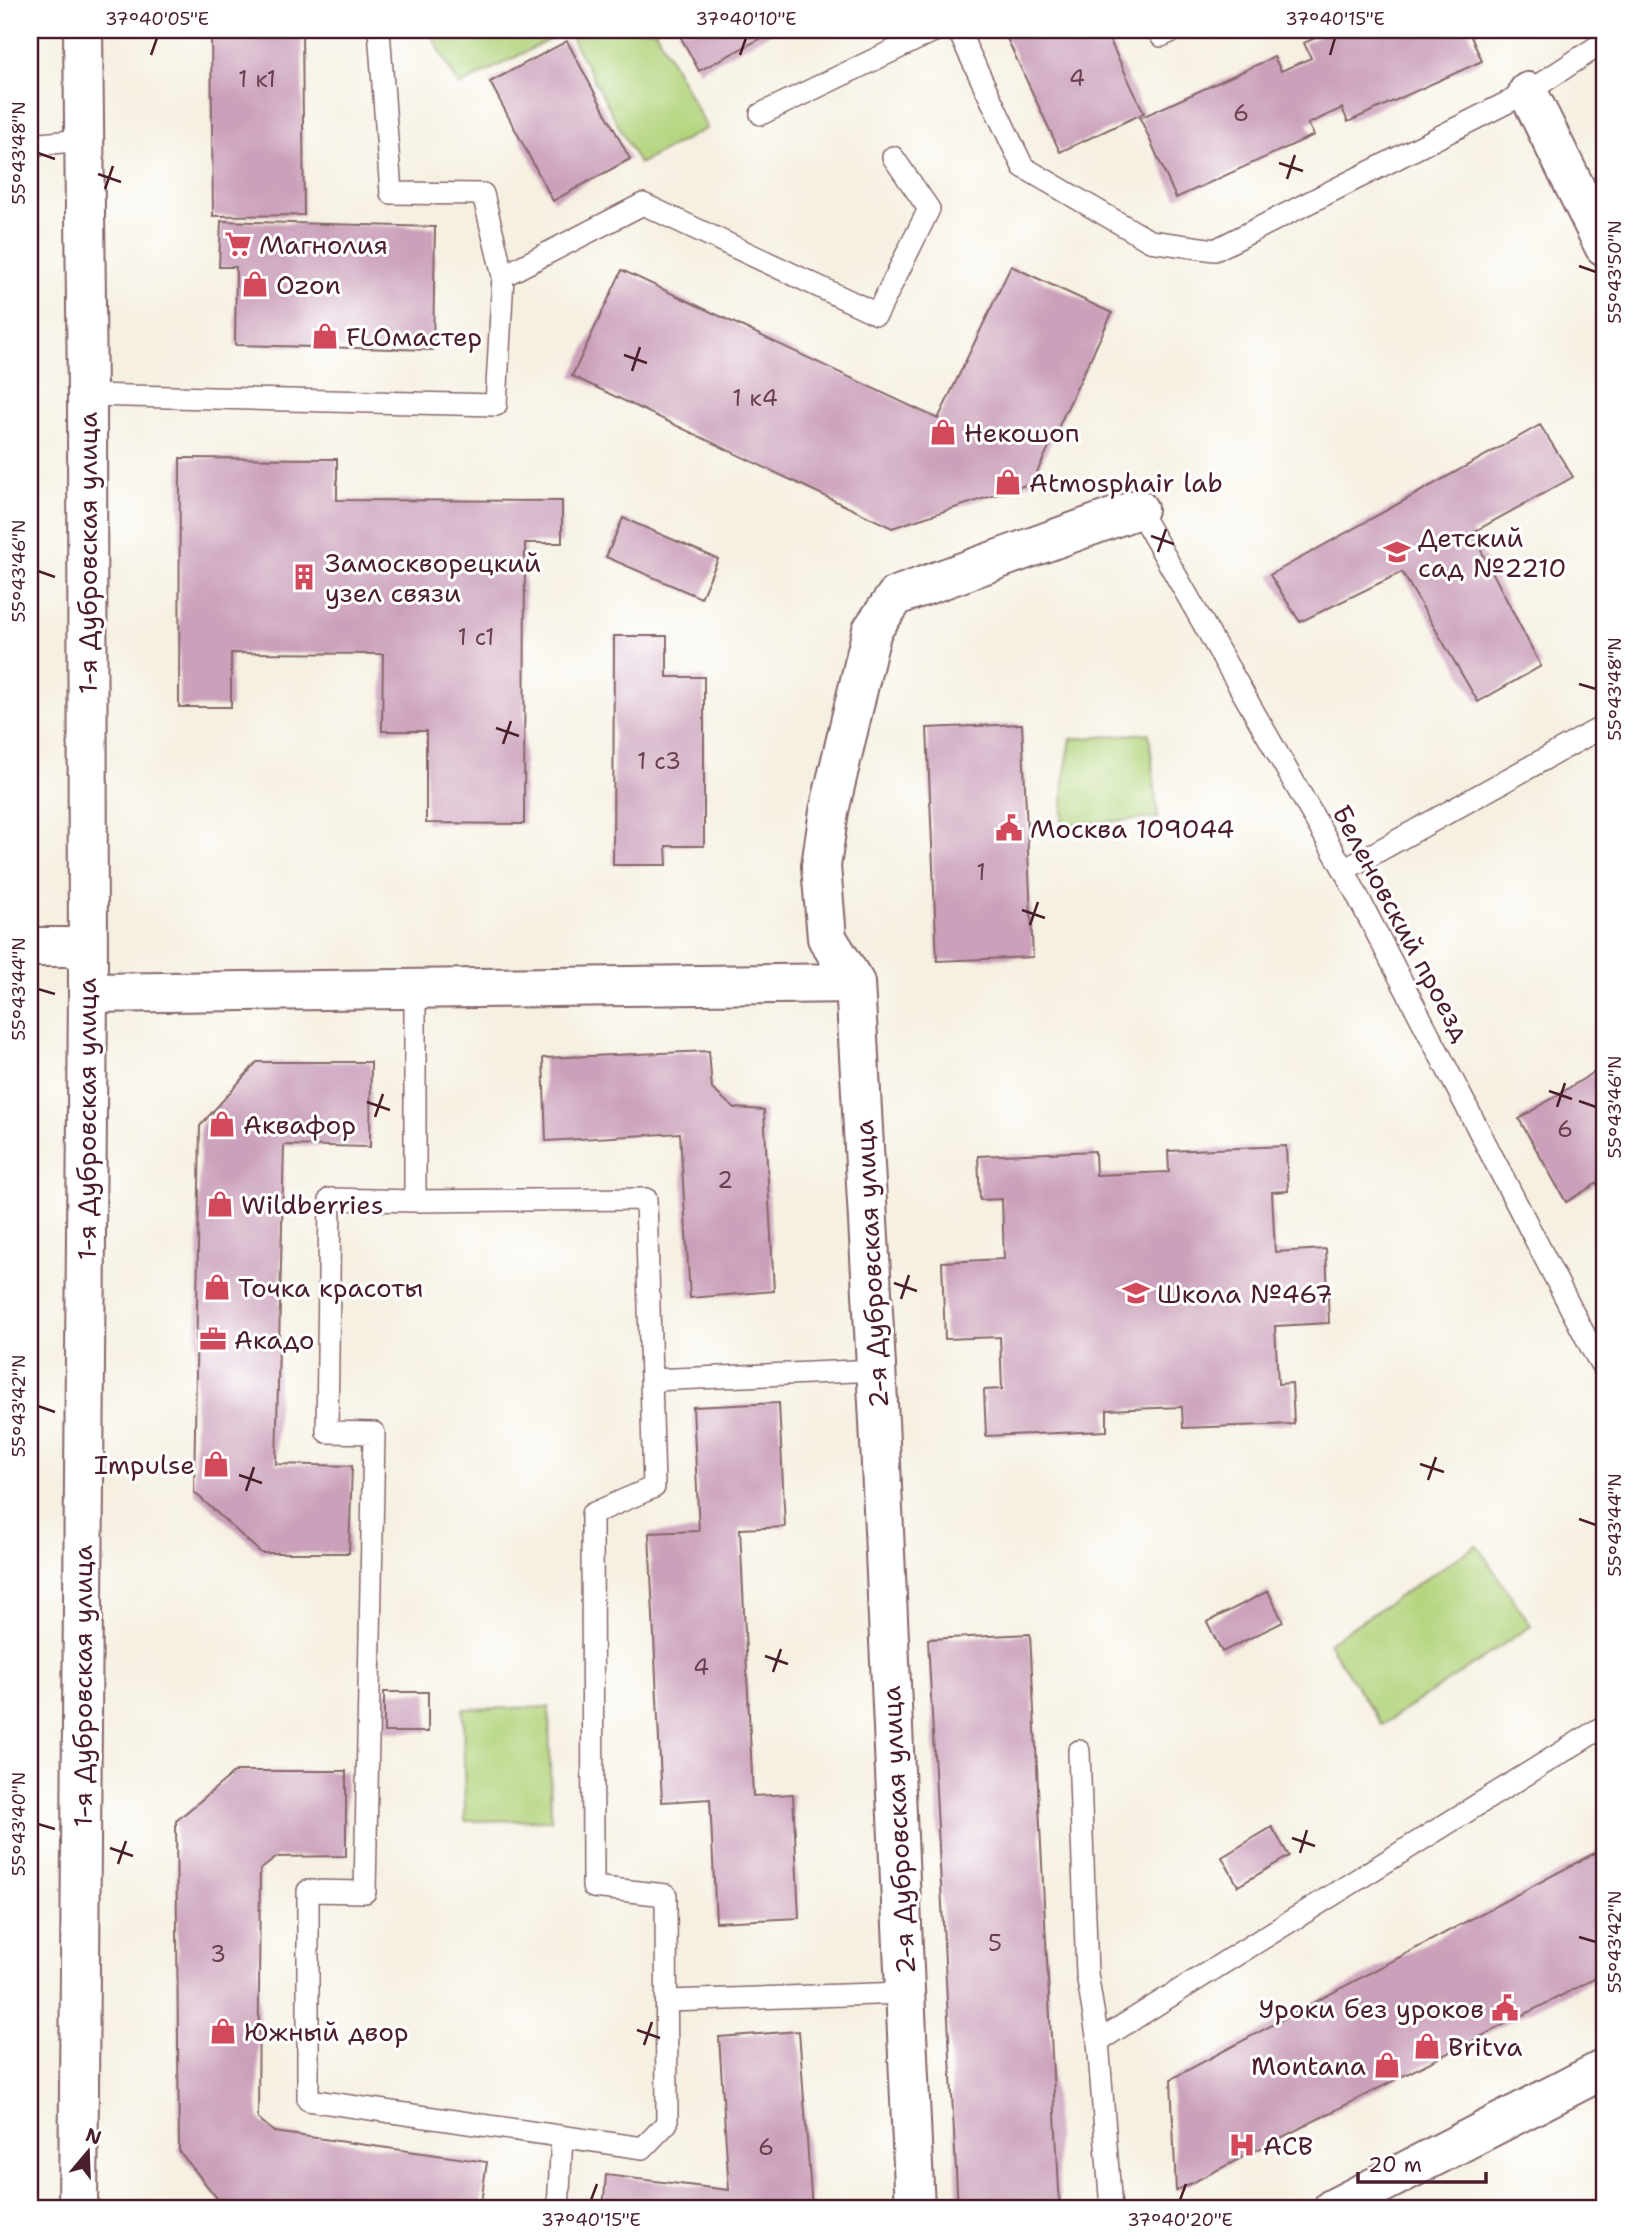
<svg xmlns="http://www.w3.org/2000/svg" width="1634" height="2239" viewBox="0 0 1634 2239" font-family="'Shantell Sans',sans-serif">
  <rect width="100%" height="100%" fill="#fff"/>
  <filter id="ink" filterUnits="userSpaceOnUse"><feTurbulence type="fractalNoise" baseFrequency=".0143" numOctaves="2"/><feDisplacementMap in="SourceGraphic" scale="14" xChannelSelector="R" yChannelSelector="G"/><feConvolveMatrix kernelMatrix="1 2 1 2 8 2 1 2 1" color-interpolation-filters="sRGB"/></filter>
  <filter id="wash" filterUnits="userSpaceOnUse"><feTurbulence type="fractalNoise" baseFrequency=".00686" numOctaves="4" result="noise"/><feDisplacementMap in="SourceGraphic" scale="28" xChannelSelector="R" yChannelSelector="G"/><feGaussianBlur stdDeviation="1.57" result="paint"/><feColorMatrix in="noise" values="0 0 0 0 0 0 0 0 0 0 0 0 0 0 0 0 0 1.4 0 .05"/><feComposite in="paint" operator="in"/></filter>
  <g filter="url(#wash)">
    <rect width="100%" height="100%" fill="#f6f0e1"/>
    <path fill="#b2d47d" stroke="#7e7a54" stroke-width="2" d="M432 30H568L459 86 433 37Z
      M589 30H655L707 128 639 164 572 39Z
      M1149 733 1158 818 1062 825 1064 779 1071 739Z
      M1477 1545 1531 1626 1382 1725 1328 1643Z
      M549 1707 551 1820 465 1821 463 1709Z"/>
    <g id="blocks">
      <path fill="#cba0ba" d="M211 30H302L304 215 213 216Z
        M677 30H777L699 71Z
        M1003 30H1105L1144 113 1060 152Z
        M1332 30H1468L1482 61 1348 122 1342 108 1308 124 1314 135 1176 198 1140 118 1274 57 1281 71 1311 58 1304 43Z
        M567 41 630 159 553 201 490 82Z
        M221 221 435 227 433 350 235 345 236 267H219Z
        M1011 266 1112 313 1032 483 892 528 572 376 622 270 938 419Z
        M1540 425 1573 477 1472 533 1541 666 1478 702 1402 572 1300 622 1270 575Z
        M180 458 337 459V500L562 501V543H525L524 824 426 823V731H382L383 654 231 653V707H179Z
        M623 518 718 559 701 598 606 557Z
        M614 636H667V677H704V846H666L667 865H613Z
        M1022 724 1033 957 937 961 927 728Z
        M709 1051 712 1089 734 1108 764 1110 774 1291 690 1298 680 1133 546 1141 543 1058Z
        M257 1062H371L370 1147 284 1145 276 1464 352 1466 349 1553H261L194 1492 200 1126Z
        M1604 1066V1179L1566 1202 1519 1119Z
        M1286 1146 1288 1191 1272 1192 1275 1252 1326 1249 1329 1323 1275 1326 1278 1384 1292 1383 1294 1424 1183 1428 1182 1407 1107 1410V1431L986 1436 984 1390 1002 1389 1000 1337 945 1339 942 1262 1004 1259 1002 1199 980 1200 978 1156 1095 1151 1096 1175 1169 1172 1168 1151Z
        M779 1403 785 1527 740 1529 753 1796 793 1794 799 1918 716 1922 710 1799 662 1802 649 1533 699 1531 693 1407Z
        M1268 1591 1283 1622 1222 1652 1207 1622Z
        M1030 1634 1060 2209H958L928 1639Z
        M384 1692H428V1732H384Z
        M236 1771H346V1856L277 1857 260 1870 258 2118 274 2132 487 2162 480 2209H240L224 2207 179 2151 176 1821Z
        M1272 1827 1289 1856 1238 1886 1222 1857Z
        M1604 1848V1974L1176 2191 1171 2079Z
        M799 2031 812 2209H603L606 2175 729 2190 719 2037Z"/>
    </g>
  </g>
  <g filter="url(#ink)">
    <use href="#blocks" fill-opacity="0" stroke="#86686b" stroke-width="2"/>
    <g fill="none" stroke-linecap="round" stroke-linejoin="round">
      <g stroke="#86686b" stroke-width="24">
        <path id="lane" d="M379 30 391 193 483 194 503 276
          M958 30 1023 167 1150 241 1215 250 1528 92 1604 42
          M1158 30 1161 36 1175 30
          M761 114 936 30
          M30 145 83 140
          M87 395 496 405 503 276 643 204 877 314 929 209 893 157
          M1138 509 1344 870 1593 1351 1604 1369
          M1344 870 1604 726
          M415 989V1201L330 1199 327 1432 374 1433 365 1892 308 1891V2100L643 2148 667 2123 666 1895 593 1887 592 1514 654 1487 646 1199 415 1201
          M652 1380 877 1370
          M1079 1751 1087 1974 1098 2041 1111 2209
          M668 2001 905 1993
          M1098 2041 1604 1726
          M558 2209 562 2137"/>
      </g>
      <g stroke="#86686b" stroke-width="42">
        <path id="street" d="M1528 92 1604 246
          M30 947H87
          M88 993 855 983
          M915 2209 879 1421 855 983 827 938 821 866 829 811 872 630 896 596 1138 509
          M1332 2209 1604 2069"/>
      </g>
      <g stroke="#86686b" stroke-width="42">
        <path id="secondary" d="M78 2209 88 993 87 395 83 30"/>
      </g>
      <use href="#lane" stroke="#fff" stroke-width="21"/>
      <use href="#street" stroke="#fff" stroke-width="38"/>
      <use href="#secondary" stroke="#fff" stroke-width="38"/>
    </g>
  </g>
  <path fill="none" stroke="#4a1f2b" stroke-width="2.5" d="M151 55 157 38M740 55 746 38M1330 55 1335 38M38 153 55 159M1279 163 1303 171M98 174 121 182M1287 179 1295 155M105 189 113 166M1579 266 1596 272M624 355 647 363M632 371 640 347M1151 536 1174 544M1158 552 1166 529M38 571 55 577M1579 684 1596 689M496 728 519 736M503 744 511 721M1022 910 1045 918M1030 925 1038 902M38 989 55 994M1549 1091 1572 1099M1579 1101 1596 1107M367 1102 390 1110M1557 1107 1565 1083M375 1117 383 1094M894 1283 917 1291M901 1299 909 1275M38 1406 55 1412M1420 1464 1444 1472M239 1475 262 1483M1428 1480 1436 1457M246 1491 254 1467M1579 1519 1596 1525M765 1656 788 1664M773 1672 781 1649M38 1824 55 1829M1292 1838 1315 1846M110 1848 133 1856M1300 1853 1307 1830M118 1864 126 1841M1579 1937 1596 1942M637 2030 660 2038M644 2045 652 2022M591 2200 597 2184M1180 2200 1186 2184"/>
  <defs>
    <g id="supermarket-bare" transform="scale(2.1)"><path d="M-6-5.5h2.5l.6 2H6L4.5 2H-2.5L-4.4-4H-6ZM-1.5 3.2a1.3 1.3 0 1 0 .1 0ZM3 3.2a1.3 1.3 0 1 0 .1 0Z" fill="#d1495b" stroke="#fff" stroke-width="2.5" paint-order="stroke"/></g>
    <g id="shop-bare" transform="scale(2.1)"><path d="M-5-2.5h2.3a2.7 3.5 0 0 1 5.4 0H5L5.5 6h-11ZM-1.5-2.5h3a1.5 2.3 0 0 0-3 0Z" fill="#d1495b" stroke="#fff" stroke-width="2.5" paint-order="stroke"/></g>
    <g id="school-bare" transform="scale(2.1)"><path d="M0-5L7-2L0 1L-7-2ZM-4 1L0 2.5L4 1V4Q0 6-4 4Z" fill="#d1495b" stroke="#fff" stroke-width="2.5" paint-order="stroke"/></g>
    <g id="building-bare" transform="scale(2.1)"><path d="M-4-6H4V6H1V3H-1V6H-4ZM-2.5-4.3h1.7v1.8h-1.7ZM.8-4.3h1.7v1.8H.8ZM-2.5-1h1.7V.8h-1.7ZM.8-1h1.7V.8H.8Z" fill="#d1495b" stroke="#fff" stroke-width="2.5" paint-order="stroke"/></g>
    <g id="civic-bare" transform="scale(2.1)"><path d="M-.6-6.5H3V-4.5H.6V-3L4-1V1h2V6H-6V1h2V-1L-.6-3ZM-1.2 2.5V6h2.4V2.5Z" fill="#d1495b" stroke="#fff" stroke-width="2.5" paint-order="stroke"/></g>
    <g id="office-bare" transform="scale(2.1)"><path d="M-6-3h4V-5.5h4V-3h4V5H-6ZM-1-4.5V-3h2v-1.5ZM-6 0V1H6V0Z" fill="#d1495b" stroke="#fff" stroke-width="2.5" paint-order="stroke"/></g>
    <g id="hospital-bare" transform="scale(2.1)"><path d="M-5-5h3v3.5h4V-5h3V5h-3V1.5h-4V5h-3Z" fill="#d1495b" stroke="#fff" stroke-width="2.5" paint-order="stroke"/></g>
  </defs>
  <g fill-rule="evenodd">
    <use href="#supermarket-bare" x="238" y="244"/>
    <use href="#shop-bare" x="255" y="284"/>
    <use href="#shop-bare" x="325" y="336"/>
    <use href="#shop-bare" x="943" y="432"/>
    <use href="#shop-bare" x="1008" y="482"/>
    <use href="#school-bare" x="1397" y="552"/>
    <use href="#building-bare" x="304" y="577"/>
    <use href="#civic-bare" x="1009" y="828"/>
    <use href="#shop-bare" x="222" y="1124"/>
    <use href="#shop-bare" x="220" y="1204"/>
    <use href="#shop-bare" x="217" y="1287"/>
    <use href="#school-bare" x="1136" y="1293"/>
    <use href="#office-bare" x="213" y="1339"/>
    <use href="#shop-bare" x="216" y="1464"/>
    <use href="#civic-bare" x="1505" y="2008"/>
    <use href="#shop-bare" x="223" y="2031"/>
    <use href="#shop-bare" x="1427" y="2046"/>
    <use href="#shop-bare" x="1387" y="2065"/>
    <use href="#hospital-bare" x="1242" y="2145"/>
  </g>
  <g text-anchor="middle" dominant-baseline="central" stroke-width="6" stroke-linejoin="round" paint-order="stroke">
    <g font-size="23" fill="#6a3f4f">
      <text x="1077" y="78">4</text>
      <text x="257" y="79">1 к1</text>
      <text x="1241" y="113">6</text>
      <text x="755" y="398">1 к4</text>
      <text x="476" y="637">1 с1</text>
      <text x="659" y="761">1 с3</text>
      <text x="981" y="872">1</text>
      <text x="1565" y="1129">6</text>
      <text x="725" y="1180">2</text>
      <text x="701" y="1667">4</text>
      <text x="995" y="1943">5</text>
      <text x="218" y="1954">3</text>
      <text x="766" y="2147">6</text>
    </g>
    <g font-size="26" fill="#4a1f2b" stroke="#fff" text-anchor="start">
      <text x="259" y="244">Магнолия</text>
      <text x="276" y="284">Ozon</text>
      <text x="346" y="336">FLOмастер</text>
      <text x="964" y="432">Некошоп</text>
      <text x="1029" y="482">Atmosphair lab</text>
      <text x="1418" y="537">Детский<tspan x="1418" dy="30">сад №2210</tspan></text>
      <text x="325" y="562">Замоскворецкий<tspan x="325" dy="30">узел связи</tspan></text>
      <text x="1030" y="828">Москва 109044</text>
      <text x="243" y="1124">Аквафор</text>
      <text x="241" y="1204">Wildberries</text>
      <text x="238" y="1287">Точка красоты</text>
      <text x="1157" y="1293">Школа №467</text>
      <text x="234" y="1339">Акадо</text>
      <text x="195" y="1464" text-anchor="end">Impulse</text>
      <text x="1484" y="2008" text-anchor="end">Уроки без уроков</text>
      <text x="244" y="2031">Южный двор</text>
      <text x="1448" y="2046">Britva</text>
      <text x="1366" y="2065" text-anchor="end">Montana</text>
      <text x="1263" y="2145">АСВ</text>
    </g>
    <g font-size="26" fill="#4a1f2b" stroke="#fff">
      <text transform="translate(87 553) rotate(-90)">1-я Дубровская улица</text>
      <text transform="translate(1402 923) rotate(62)">Беленовский проезд</text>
      <text transform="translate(86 1119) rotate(-90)">1-я Дубровская улица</text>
      <text transform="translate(871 1264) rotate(-93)">2-я Дубровская улица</text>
      <text transform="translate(82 1686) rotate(-90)">1-я Дубровская улица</text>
      <text transform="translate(898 1830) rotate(-93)">2-я Дубровская улица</text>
    </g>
  </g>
  <rect width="1634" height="2239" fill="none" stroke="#fff" stroke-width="77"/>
  <g transform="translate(88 2152) rotate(19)" stroke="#ffffff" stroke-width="5" paint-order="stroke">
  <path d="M0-5L12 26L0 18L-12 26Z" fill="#4a1f2b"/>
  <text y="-10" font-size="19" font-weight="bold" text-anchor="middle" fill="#4a1f2b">N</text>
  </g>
  <path d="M1358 2172v10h128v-10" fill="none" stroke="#4a1f2b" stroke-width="3.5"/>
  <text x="1368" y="2172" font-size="21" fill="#4a1f2b" stroke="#ffffff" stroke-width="5" paint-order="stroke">20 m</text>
  <rect x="38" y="38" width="1558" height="2162" fill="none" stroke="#4a1f2b" stroke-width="2.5"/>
  <g font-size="18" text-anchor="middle" fill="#4a1f2b">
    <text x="157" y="25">37°40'05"E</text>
    <text x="746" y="25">37°40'10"E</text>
    <text x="1335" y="25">37°40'15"E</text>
    <text transform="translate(19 153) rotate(-90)" y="6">55°43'48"N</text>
    <text transform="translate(1615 272) rotate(-90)" y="6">55°43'50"N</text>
    <text transform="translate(19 571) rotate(-90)" y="6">55°43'46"N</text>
    <text transform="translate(1615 689) rotate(-90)" y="6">55°43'48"N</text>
    <text transform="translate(19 989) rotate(-90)" y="6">55°43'44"N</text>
    <text transform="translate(1615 1107) rotate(-90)" y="6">55°43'46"N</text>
    <text transform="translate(19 1406) rotate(-90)" y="6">55°43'42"N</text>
    <text transform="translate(1615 1525) rotate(-90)" y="6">55°43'44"N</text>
    <text transform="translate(19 1824) rotate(-90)" y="6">55°43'40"N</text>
    <text transform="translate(1615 1942) rotate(-90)" y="6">55°43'42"N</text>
    <text x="591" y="2226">37°40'15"E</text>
    <text x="1180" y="2226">37°40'20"E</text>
  </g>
</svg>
